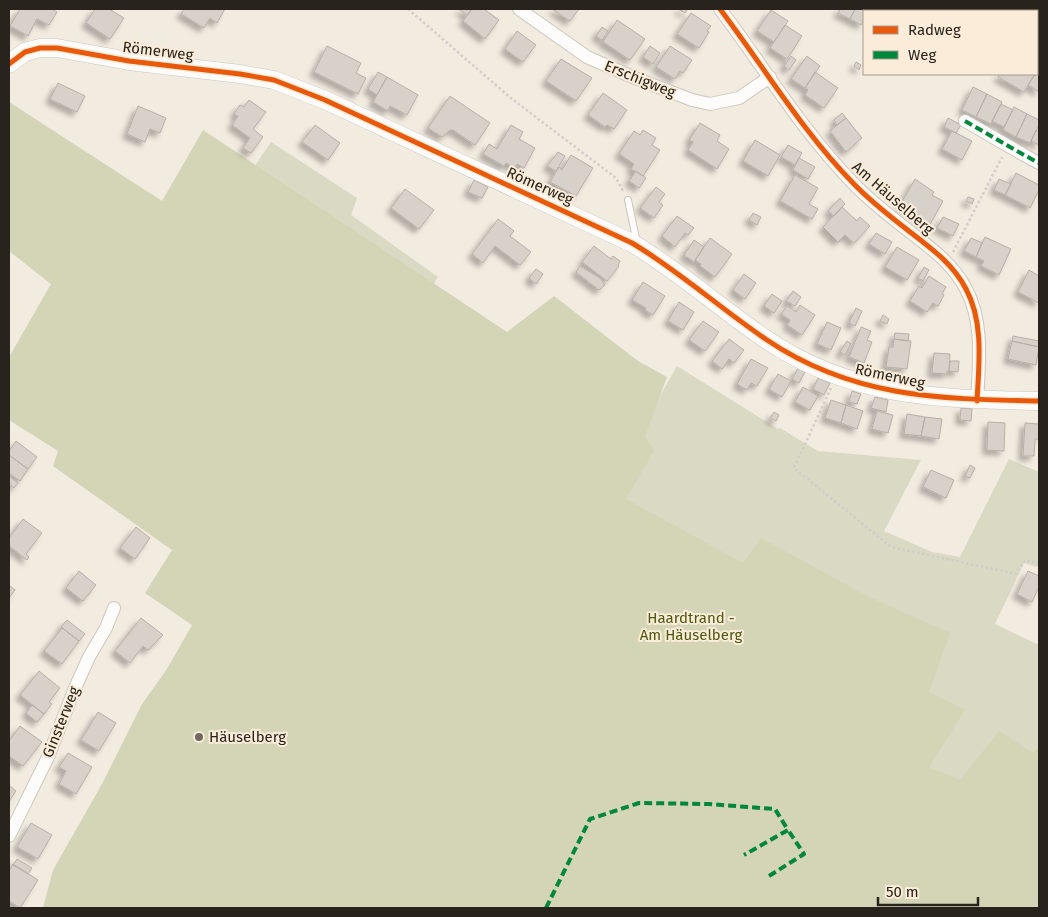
<svg xmlns="http://www.w3.org/2000/svg" width="1048" height="917" viewBox="0 0 1048 917" font-family="'Fira Sans',sans-serif">
  <defs>
    <filter id="shadow"><feDropShadow dx="-4.5" dy="4.5" stdDeviation="2.5" flood-color="#0004"/></filter>
  </defs>
  <rect width="100%" height="100%" fill="#f2ebe0"/>
  <path fill="#d9d9c4" d="M271 142 357 198 351 215 438 277 423 302 655 405 677 366 778 429 780 428 818 451 921 460 884 531 932 552 960 557 1009 459 1039 472V563L1037 567 1024 563 995 624 1039 645V908L212 230Z"/>
  <path fill="#d3d5b6" d="M9 102 162 201 203 130 507 332 554 296 638 361 667 377 645 436 654 451 626 499 743 563 761 538 869 597 950 633 929 692 965 710 929 767 960 780 999 731 1033 753 1039 747V908H43L53 870 102 784 142 704 167 669 192 625 145 593 172 550 53 466 58 451 9 420V357L51 284 9 251Z"/>
  <path fill="#d8d1c9" stroke="#b7afa8" filter="url(#shadow)" d="M20 9H52L57 12 49 25 37 19 28 36 10 26Z
    M95 9H109L124 18 110 39 86 23Z
    M184 9H225L217 23 210 18 204 28 181 14Z
    M459 9H472L467 15Z
    M472 9H484L499 20 485 39 463 21Z
    M552 9H579L570 21Z
    M678 9H688L685 13Z
    M840 9H855L850 19 838 13Z
    M855 9H870L869 11H864V20L861 25 850 19Z
    M870 9H885L884 11H869Z
    M771 10 788 21 774 42 757 31Z
    M691 13 711 26 707 31 709 32 699 48 677 34Z
    M617 20 645 39 630 60 603 42Z
    M785 25 802 36 787 59 770 48Z
    M602 27 608 31 602 40 596 36Z
    M517 31 536 45 523 62 505 49Z
    M1038 45 1039 46V69L1037 68 1038 63 1037 62Z
    M327 46 361 63 356 73 366 78 358 94 314 72Z
    M650 46 660 53 653 64 643 57Z
    M670 46 692 60 683 73 680 71 675 79 656 67Z
    M791 56 796 60 789 70 784 66Z
    M807 56 820 66 805 88 791 79Z
    M561 59 592 78 576 101 546 81Z
    M856 62 861 65 859 70 854 66Z
    M1038 69H1039V92L1028 85 1035 74H1037Z
    M378 72 387 77 377 95 368 89Z
    M815 72 838 88 824 108 805 95 808 90 805 88Z
    M1000 74H1035L1024 92 998 77Z
    M387 77 418 95 407 115 390 106 388 111 373 102Z
    M58 83 85 96 77 112 50 99Z
    M973 87 987 94 976 117 962 110Z
    M603 93 627 110 614 129 607 125 605 127 588 115Z
    M987 94 1002 102 991 124 976 117Z
    M450 96 490 123 475 145 453 130H450L442 137 428 128Z
    M249 100 266 112 253 129 263 137 251 153 243 148 250 138 232 125 238 116 234 114 240 105 244 107Z
    M1001 104 1013 110 1004 127 992 121Z
    M138 106 166 118 160 133 150 129 145 142 127 134Z
    M1014 107 1027 114 1016 137 1003 130Z
    M842 113 846 118 837 125 834 120Z
    M1027 114 1039 120V125L1030 143 1016 137Z
    M846 118 862 138 846 152 830 131Z
    M948 118 961 125 956 133 944 127Z
    M700 123 720 135 717 141 729 149 717 169 688 150 693 142 689 140Z
    M315 125 340 143 328 160 302 142Z
    M511 125 523 132 519 139 535 148 524 168 517 164 515 168 506 163 504 166 483 154 489 144 497 149Z
    M643 130 656 138 652 145 660 150 643 176 631 169 634 164 619 154 634 131 640 135Z
    M1036 130 1039 132V145L1031 141Z
    M952 131 972 141 962 160 942 149Z
    M755 140 780 155 768 176 743 161Z
    M788 145 802 153 795 165 781 157Z
    M558 152 565 156 556 171 547 166Z
    M571 155 593 168 576 196 550 182 559 167 562 170Z
    M799 158 815 167 808 179 793 170Z
    M636 171 646 178 639 188 629 181Z
    M1016 173 1039 185V190L1030 208 1005 195Z
    M795 175 818 188 809 204 818 209 812 219 780 201Z
    M915 179 934 192 932 195 943 201 929 226 918 220 920 216 900 205Z
    M999 179 1011 184 1005 195 994 190Z
    M474 180 488 187 482 198 468 192Z
    M656 187 665 194 659 202 663 205 654 218 640 208Z
    M405 189 434 210 419 229 391 208Z
    M968 197 974 199 972 204 966 201Z
    M840 198 845 204 834 216 828 211Z
    M842 207 857 221 860 217 870 226 854 243 845 235 838 242 823 227Z
    M753 213 761 217 757 225 749 220Z
    M677 216 694 228 688 235 685 233 675 247 662 236Z
    M943 217 959 224 953 236 937 228Z
    M498 219 514 231 510 236 531 252 520 265 495 246 483 263 472 254Z
    M876 233 892 242 885 254 869 244Z
    M985 237 1011 249 999 275 981 266 984 261 976 257Z
    M710 238 732 254 715 277 700 266 701 264 695 260Z
    M971 238 982 243 976 257 964 251Z
    M694 240 704 247 694 262 684 255Z
    M594 246 611 259 613 256 620 261 618 265 619 266 607 281 582 262Z
    M897 247 919 260 907 280 885 267Z
    M580 266 600 278 605 285 599 290 576 272Z
    M924 267 929 270 923 281 918 278Z
    M536 269 543 274 536 284 529 278Z
    M1029 270 1039 276V303L1018 292Z
    M744 274 756 283 745 299 733 290Z
    M929 276 946 287 942 294 944 295 938 306 933 303 927 312 910 301 919 286 922 288Z
    M643 282 665 296 653 315 645 310 646 308 632 300Z
    M793 291 801 297 795 306 786 301Z
    M772 294 782 301 774 313 764 306Z
    M679 302 694 312 683 330 668 321Z
    M800 305 815 315 802 335 787 325 790 320 781 314 787 306 796 312Z
    M856 308 862 311 855 326 849 323Z
    M883 315 889 319 887 324 880 321Z
    M703 321 719 332 705 351 689 340Z
    M827 322 841 328 831 350 817 344Z
    M861 327 871 331 867 340 872 342 864 363 849 357Z
    M895 333 909 334 908 341 894 339Z
    M1013 336 1039 341V347L1012 341Z
    M729 339 744 350 734 363 729 359 722 369 712 361Z
    M894 339 911 341 907 369 886 367 889 347H893Z
    M847 341 851 344 845 355 840 352Z
    M1012 341 1039 347 1036 365 1008 359Z
    M934 353 950 354 949 371H947V374L932 373Z
    M751 359 768 368 757 386 751 383 747 390 737 384Z
    M950 361H959L958 372 949 371Z
    M798 368 805 372 799 383 792 379Z
    M778 374 791 381 782 397 769 389Z
    M818 378 830 383 824 395 813 389Z
    M803 387 818 396 810 410 795 402Z
    M852 391 861 394 857 404 849 402Z
    M875 397 888 400 886 412 871 408Z
    M831 400 846 405 841 423 825 418Z
    M846 405 863 411 857 429 841 423Z
    M961 408 972 409 971 421 960 420Z
    M877 411 893 415 888 433 872 429Z
    M774 412 779 415 776 421 770 418Z
    M907 414 925 417 921 436 904 434Z
    M925 417 942 419 939 439 921 436Z
    M988 422 1005 423 1004 451 987 450Z
    M1025 423 1039 424V439H1035L1034 456H1023Z
    M16 441 37 457 28 469 9 455V451Z
    M9 455 28 469 20 481 9 473Z
    M970 465 975 468 970 478 965 476Z
    M931 470 954 480 946 498 923 487Z
    M9 476 18 483 14 488 9 484Z
    M23 519 42 533 26 554 29 557 27 560 9 546V538Z
    M136 527 150 538 135 559 120 548Z
    M79 571 96 585 83 601 66 588Z
    M1028 571 1039 576V587L1032 602 1017 594Z
    M9 585 15 590 9 598Z
    M141 618 163 635 148 650 143 646 130 663 115 651Z
    M67 620 85 634 79 641 61 627Z
    M62 628 79 641 62 664 44 651Z
    M39 671 60 688 49 702 52 704 44 714 20 695Z
    M32 705 44 714 37 722 26 713Z
    M98 712 116 723 99 751 81 740Z
    M20 726 42 742 23 766 9 756V741Z
    M68 753 92 767 76 794 59 784 66 771 59 767Z
    M9 785 16 791 9 801Z
    M31 823 52 835 38 859 17 847Z
    M17 859 32 868 28 874 13 865Z
    M13 864 38 880 20 908 9 901V871Z"/>
  <g fill="none" stroke-linecap="round" stroke-linejoin="round">
    <g stroke="#ccc6bd" stroke-width="8">
      <path id="lane" d="M628 200 637 243"/>
    </g>
    <g stroke="#ccc6bd" stroke-width="14">
      <path id="street" d="M519 9 587 57 635 78 692 100 710 104 739 98 770 77
        M720 9C764 67 802 131 853 183 869 200 887 214 905 228 928 246 952 262 966 289 984 322 979 364 977 401
        M965 121C990 135 1014 150 1039 163
        M9 836 48 757 75 688 89 657 106 628 114 608"/>
    </g>
    <g stroke="#ccc6bd" stroke-width="19">
      <path id="secondary" d="M1019 9 1021 11
        M1037 31 1039 34
        M9 64 25 52 40 48H57L129 61 240 74 274 80 325 100 632 243C679 271 721 309 767 340 853 398 940 399 1039 401"/>
    </g>
    <path stroke="#d1ceca" stroke-width="2.5" stroke-dasharray="2.5 2.5" stroke-linecap="butt" d="M408 9 512 99 616 178 623 191
      M953 252 1002 157
      M831 388 794 468 891 547 1016 574 1025 560 1039 564"/>
    <use href="#lane" stroke="#fdfcfa" stroke-width="6"/>
    <use href="#street" stroke="#fdfcfa" stroke-width="12"/>
    <use href="#secondary" stroke="#fdfcfa" stroke-width="18"/>
    <path stroke="#00873e" stroke-width="4" stroke-dasharray="8 4" stroke-linecap="butt" d="M965 121C990 135 1014 150 1039 163
      M769 876 804 854 788 830
      M546 908 590 819 639 803 708 804 775 809 788 830 744 855"/>
    <g stroke="#faecd8" stroke-width="8">
      <path id="cycleway" d="M720 9C764 67 802 131 853 183 869 200 887 214 905 228 928 246 952 262 966 289 984 322 979 364 977 401
        M9 64 25 52 40 48H57L129 61 240 74 274 80 325 100 632 243C679 271 721 309 767 340 853 398 940 399 1039 401"/>
    </g>
    <use href="#cycleway" stroke="#e8590c" stroke-width="5"/>
  </g>
  <circle fill="#6f6961" stroke="#faecd8" stroke-width="2" cx="199" cy="737" r="5"/>
  <g text-anchor="middle" dominant-baseline="central" stroke-width="4" stroke-linejoin="round" paint-order="stroke">
    <g font-size="15" fill="#28231c" stroke="#faecd8">
      <text transform="translate(158 51) rotate(7)">Römerweg</text>
      <text transform="translate(640 79) rotate(22)">Erschigweg</text>
      <text transform="translate(540 186) rotate(24)">Römerweg</text>
      <text transform="translate(893 198) rotate(41)">Am Häuselberg</text>
      <text transform="translate(890 376) rotate(12)">Römerweg</text>
      <text transform="translate(61 722) rotate(-68)">Ginsterweg</text>
    </g>
    <g font-size="15" fill="#4d580e" stroke="#faecd8">
      <text x="691" y="618">Haardtrand -<tspan x="691" dy="17">Am Häuselberg</tspan></text>
    </g>
    <g font-size="15" fill="#28231c" stroke="#faecd8" text-anchor="start">
      <text x="209" y="737">Häuselberg</text>
    </g>
  </g>
  <rect width="1048" height="917" fill="none" stroke="#28231c" stroke-width="20"/>
  <rect x="863" y="10" width="175" height="65" fill="#faecd8" stroke="#a69c8d"/>
  <rect x="873" y="26" width="25" height="8" fill="#e8590c" stroke="#a69c8d"/>
  <text x="908" y="35" font-size="15" fill="#28231c">Radweg</text>
  <rect x="873" y="51" width="25" height="8" fill="#00873e" stroke="#a69c8d"/>
  <text x="908" y="60" font-size="15" fill="#28231c">Weg</text>
  <path d="M878 897v8h100v-8" fill="none" stroke="#28231c" stroke-width="2.5"/>
  <text x="886" y="897" font-size="15" fill="#28231c" stroke="#faecd8" stroke-width="4" paint-order="stroke">50 m</text>
</svg>
